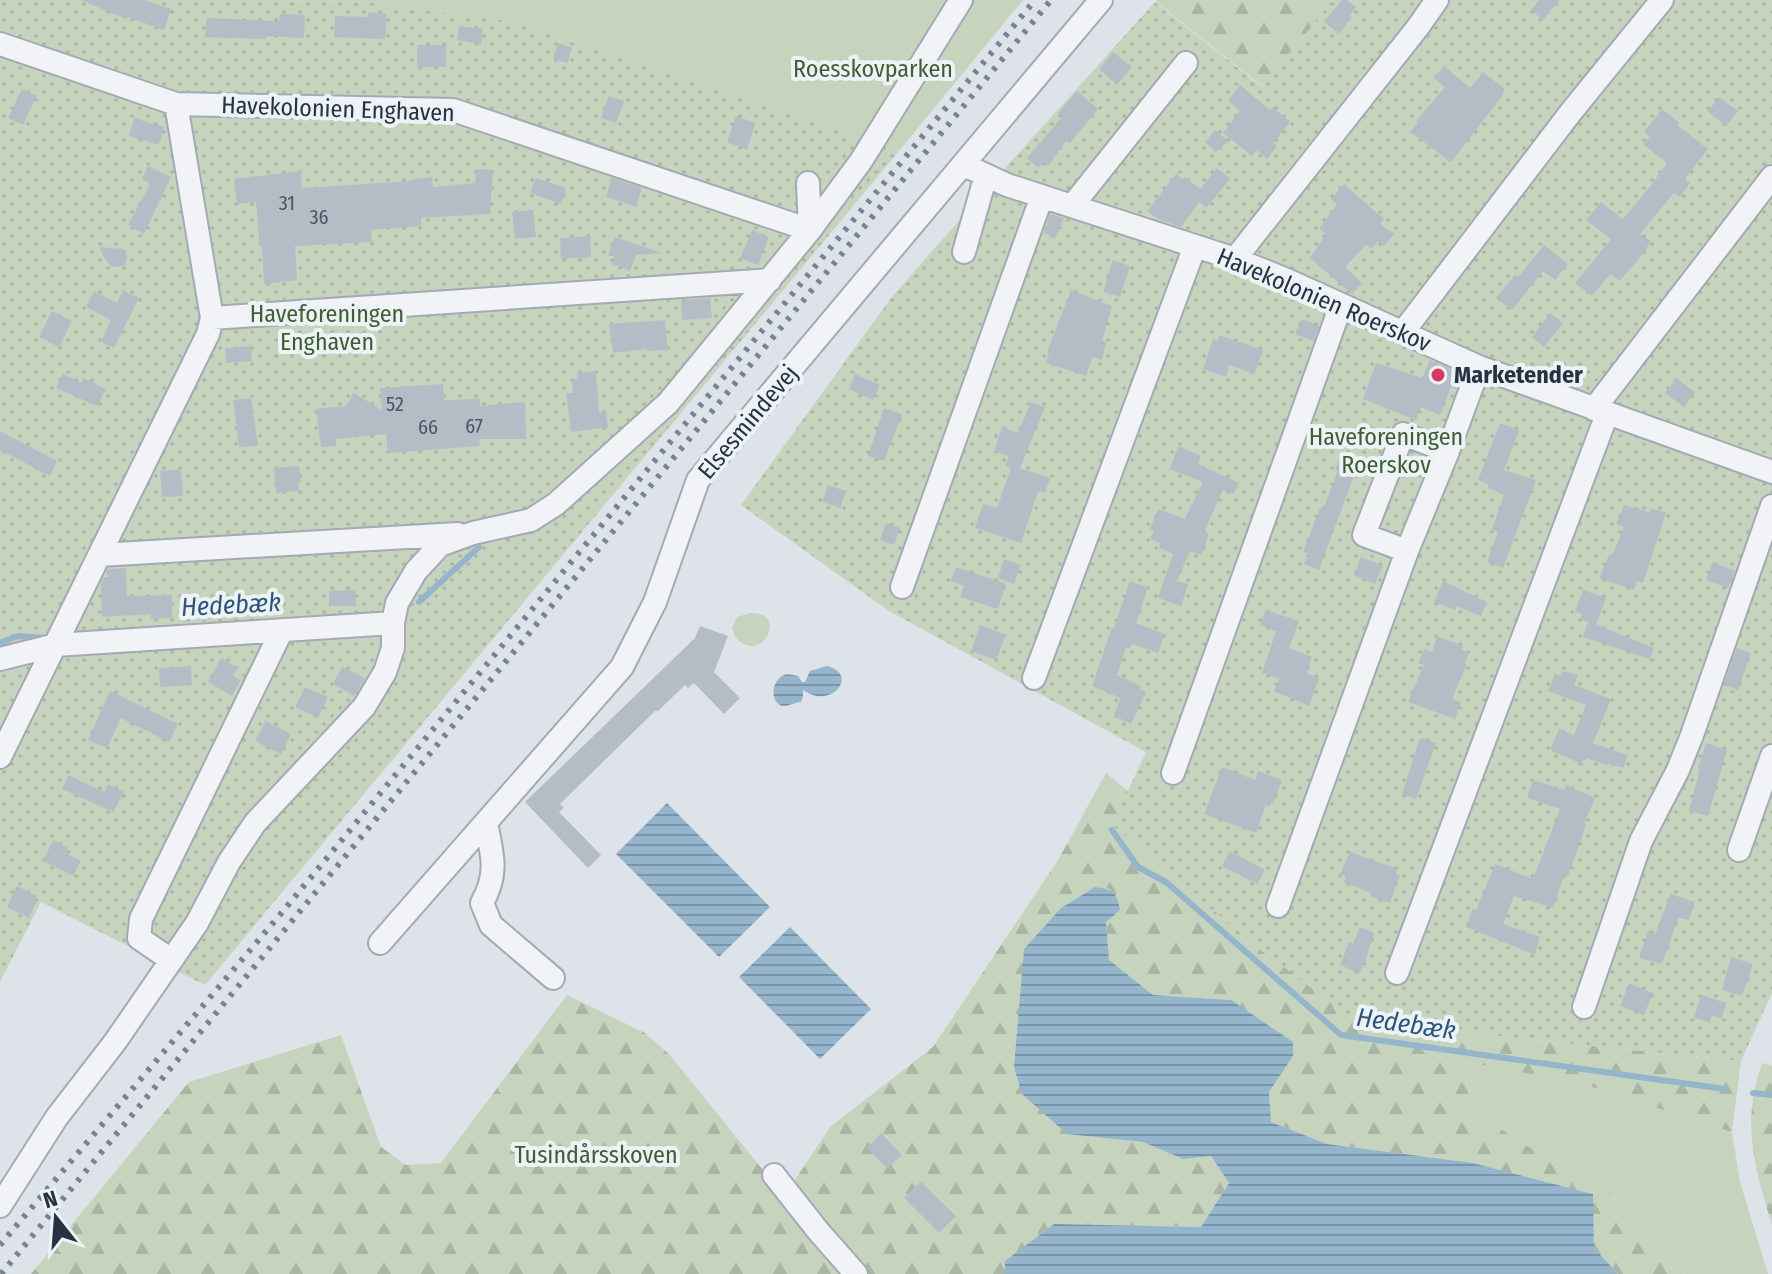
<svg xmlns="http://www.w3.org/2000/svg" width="1772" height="1274" viewBox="0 0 1772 1274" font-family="'Fira Sans Condensed',sans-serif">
  <defs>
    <pattern id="forest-firs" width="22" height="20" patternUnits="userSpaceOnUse" patternTransform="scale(2)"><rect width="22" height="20" fill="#c6d4be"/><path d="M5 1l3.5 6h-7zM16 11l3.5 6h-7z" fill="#aab6a4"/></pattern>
    <pattern id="garden-dots" width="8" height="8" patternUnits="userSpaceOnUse" patternTransform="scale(2)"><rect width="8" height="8" fill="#c6d4be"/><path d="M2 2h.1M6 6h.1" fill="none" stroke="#aab6a4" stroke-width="1.8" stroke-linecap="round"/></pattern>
    <pattern id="water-rules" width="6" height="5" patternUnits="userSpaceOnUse" patternTransform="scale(2)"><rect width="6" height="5" fill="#95b5cd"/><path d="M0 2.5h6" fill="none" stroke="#7994a8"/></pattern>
  </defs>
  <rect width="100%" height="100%" fill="#dee3e9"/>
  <path fill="#c6d4be" d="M288 0H1023L899 151 516 22 371 3Z
    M750 613C766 612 776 622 766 638 755 653 735 645 732 628L737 617Z
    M1460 1061 1579 1083 1732 1132 1740 1182 1768 1274H1685L1664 1264 1604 1184 1525 1145 1476 1112Z"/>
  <path fill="url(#forest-firs)" d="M1157 0H1333L1263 87 1156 2Z
    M1106 773 1128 791 1112 825 1358 1022 1741 1061 1732 1132 1579 1083 1460 1061 1476 1112 1525 1145 1604 1184 1664 1264 1685 1274H1618L1594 1248 1592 1194 1473 1163 1327 1144 1271 1122 1269 1092 1293 1056 1230 1000 1153 995 1108 960 1106 922 1117 896 1109 889 1095 887 1067 1134 1143 1142 1183 1159 1211 1156 1229 1183 1201 1227 1054 1224 1006 1261 1005 1274H31L189 1082 341 1035 381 1147 406 1165 441 1163 567 995 645 1033 669 1054 776 1186 785 1195 830 1127 933 1047 1058 860Z
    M1762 1063 1772 1066V1225C1754 1166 1741 1124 1762 1063Z"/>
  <path fill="url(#garden-dots)" d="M0 0H287L371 3 516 22 899 151 205 985 41 902 0 982Z
    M1333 0H1772V993L1741 1061 1358 1022 1259 949 1112 825 1146 752 889 611 741 505 891 298 998 176 1155 2 1262 87Z"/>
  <path fill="url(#water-rules)" d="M827 666C859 673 833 711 803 690V696L801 702C795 702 786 708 780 705 769 699 773 679 784 675 789 674 793 675 798 676L802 682H805L810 671Z
    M667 803 770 907 719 957 616 854Z
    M1095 887C1113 889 1117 892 1120 910L1106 922 1109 960 1153 995 1231 1000 1293 1042V1056L1269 1092 1271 1122 1327 1144 1473 1163 1593 1194 1594 1248 1618 1274H1005V1261L1054 1224 1201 1227 1229 1183 1211 1156 1183 1159 1143 1142 1067 1134 1022 1094 1014 1067 1024 949 1061 908Z
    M790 927 871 1009 820 1059 739 977Z"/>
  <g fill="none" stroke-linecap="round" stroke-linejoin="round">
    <path stroke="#95b5cd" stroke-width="6" d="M419 602 479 547
      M0 643 18 636 43 638
      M1112 830 1138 867 1166 882 1341 1035 1725 1089
      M1753 1093 1772 1095"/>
  </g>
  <path fill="#b4bdc6" d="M81 0H144L171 9 164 30 127 17 126 19Z
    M1342 0H1347L1356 7 1350 16 1352 17 1339 34 1324 22Z
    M1539 0H1559L1543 20 1531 10Z
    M368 12 387 14 385 39 334 37 335 16 368 17Z
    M280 14 305 15 304 38 266 36V39L205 37 207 18 279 21Z
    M459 26 483 29 481 44 457 40Z
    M558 43 572 48 567 63 553 59Z
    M417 45H446V67H417Z
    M1113 52 1132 67 1117 85 1100 70V68Z
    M1444 66 1470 88 1483 72 1505 89 1502 94 1503 95 1451 162 1410 132 1418 123 1416 121 1445 87 1434 78Z
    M1240 85 1270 110 1273 107 1290 122 1273 143 1277 146 1267 159 1256 150 1252 156 1223 133 1240 111 1228 101Z
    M22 89 37 96 23 125 8 118Z
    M1077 91 1098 109 1070 143 1067 140 1048 166 1043 163 1038 168 1027 158 1062 117 1058 113Z
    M609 96 624 101 616 123 601 118Z
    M1719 97 1738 111 1726 126 1708 111Z
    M1662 109 1679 122 1677 125 1708 149 1685 179 1690 183 1680 197 1674 193 1640 234 1651 241 1642 255 1620 281 1610 274 1592 296 1575 283 1611 239 1586 220 1601 202 1623 219 1652 184 1667 163 1643 144 1650 136 1644 132Z
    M736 116 755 123 747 150 727 142Z
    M134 118 164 127 159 145 129 136Z
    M1215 130 1228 141 1216 152 1205 142Z
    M148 166 171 177 144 234 128 225 150 184 142 179Z
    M1217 168 1230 179 1206 208 1199 202 1181 227 1158 219 1147 211 1176 174 1183 179 1185 177 1200 189Z
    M476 169 493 170 490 214 421 218V226L371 230 372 242 295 246 297 280 264 284 262 246 260 247 256 202 237 204 234 179 301 171 302 188 411 181V180L432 177 433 187 475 183Z
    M536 178 566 188 561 204 530 193Z
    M612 178 642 188 636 207 606 197Z
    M1344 184 1384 219 1380 224 1394 234 1384 246 1378 241 1372 249 1366 245 1345 267 1362 283 1352 294 1310 258 1326 234 1319 229 1337 204 1331 199Z
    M533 210 536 237 515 239 512 212Z
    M1050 214 1064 218 1055 238 1044 233Z
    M752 230 769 237 758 265 740 258Z
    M590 236 591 257 561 259 560 238Z
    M615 237 661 253 636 255 630 271 612 264 614 256H608Z
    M1544 245 1568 264 1555 280 1543 271 1512 310 1496 298 1515 275 1518 277Z
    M99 247 124 249 127 258 125 265 119 267 111 266 105 259Z
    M1113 260 1130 266 1120 297 1103 292Z
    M123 290 139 298 114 348 101 342 111 320 86 307 94 291 117 303Z
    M1071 290 1112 306 1102 341 1106 342 1102 360 1093 357 1086 376 1046 363 1049 353 1047 352Z
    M710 298 712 318 682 320 681 300Z
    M52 311 72 321 59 347 39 337Z
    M1550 313 1563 323 1544 347 1532 337Z
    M1302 319 1319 326 1313 341 1295 334Z
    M665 320 668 350 647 351 646 349 613 353 609 324Z
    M1219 335 1263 350 1254 374 1229 365 1226 377 1203 369 1213 339 1218 341Z
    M251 346 252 361 226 363 225 348Z
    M1430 360 1461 374 1456 389 1451 387 1440 415 1421 407 1416 420 1363 399 1376 363 1422 378Z
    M596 371 599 413 606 412 608 427 571 432 566 393H573L572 379H577V373Z
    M63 374 81 383 84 378 106 389 97 406 56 388Z
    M855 374 880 385 873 400 849 389Z
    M1676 378 1695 392 1684 407 1665 393Z
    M443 384 444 400 480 399V406L525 402 526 439H479L480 446 388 453 386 434 336 439V446L321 447 316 409 346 406 354 393 382 410 380 388Z
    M251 398 258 446 239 447 233 400Z
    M1031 402 1045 407 1020 468 1050 478 1045 493 1038 491 1021 543 975 528 983 504 997 508 1011 468 1005 466 1009 456 994 451 1002 427 1018 433Z
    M884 408 902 414 884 461 868 456Z
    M1500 423 1519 430 1504 470 1536 480 1503 568 1487 562 1498 532 1492 529 1504 495 1488 488 1489 485 1478 480Z
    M0 431 57 461 50 476 0 450Z
    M1178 446 1201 456 1198 464 1239 483 1234 494 1223 490 1204 532 1209 534 1201 555 1190 551 1177 581 1188 584 1181 606 1158 598 1173 554 1159 548 1160 543 1150 539 1154 531 1150 529 1158 509 1185 519 1203 482 1170 469Z
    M1341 455 1359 462 1319 570 1304 564 1309 554 1303 552 1320 508 1323 509 1338 471 1335 470Z
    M299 466 301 483H298L299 491 276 493 274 468Z
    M181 469 183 496 162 497 160 471Z
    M828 485 846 491 840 508 822 502Z
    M1624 505 1633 508 1634 506 1650 513 1651 508 1666 513 1643 583 1637 581 1634 590 1599 578 1609 555 1612 556 1624 527 1616 524Z
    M886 523 900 528 894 545 880 540Z
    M1361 557 1383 566 1375 584 1354 575Z
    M1004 559 1021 565 1014 584 998 578Z
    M1713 562 1735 571 1728 588 1706 580Z
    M956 567 1006 584 998 609 960 597 964 586 951 581Z
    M126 568 127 596 172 595V618L151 619V614L102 617 101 584 104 577H108V569Z
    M1130 581 1148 587 1136 623 1165 634 1158 653 1132 644 1130 649 1126 647 1117 675 1141 686 1140 689 1146 692 1131 724 1114 716 1120 698 1092 686 1112 627 1114 628Z
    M1443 581 1487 602 1481 616 1456 606 1455 610 1434 602Z
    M355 590 356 606H329V591Z
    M1583 590 1606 598 1596 624 1654 648 1650 659 1583 637 1588 622 1580 619 1582 614 1575 612Z
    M1266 610 1299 621 1289 648 1312 657 1307 674 1319 678 1309 706 1274 691 1279 679 1262 673 1276 631 1260 625Z
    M980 625 1006 635 996 660 971 651Z
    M700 626 728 636 714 672 740 698 724 714 694 683 688 688 685 685 657 712 656 710 560 804 564 808 559 812 601 855 588 868 525 802 695 638Z
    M1437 636 1463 646 1461 650 1469 652 1465 663 1467 664 1452 699 1461 702 1455 719 1408 702 1424 665 1418 663 1424 649 1432 652Z
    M1737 648 1751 653 1738 690 1724 685Z
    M221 658 238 668 233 676 241 680 232 696 208 682Z
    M191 666 192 685 160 687 159 668Z
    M342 667 365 678 354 696 333 684Z
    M1562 671 1578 675 1574 685 1611 699 1593 743 1628 755 1623 768 1608 764 1607 765 1587 758 1586 761 1583 760 1582 764 1550 750 1559 729 1574 735 1586 705 1548 691 1555 674 1560 676Z
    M305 687 328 697 318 718 295 707Z
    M110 691 178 724 169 742 121 718 107 748 88 740Z
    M266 721 291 734 281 754 255 741Z
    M1420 738 1436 743 1416 799 1402 794Z
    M1706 743 1727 750 1708 816 1689 811 1700 769 1698 768Z
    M1222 767 1255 780 1258 771 1282 780 1273 804 1267 802 1256 833 1204 814Z
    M68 775 104 792 108 784 124 792 113 812 62 789Z
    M1533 780 1564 790 1566 785 1595 798 1584 824 1586 825 1568 876 1564 875 1553 908 1514 896 1503 924 1540 937 1535 955 1466 927 1473 908 1476 910 1495 864 1533 879 1560 809 1527 798Z
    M53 840 68 848 65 853 81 861 73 876 43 861Z
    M1230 851 1265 870 1257 884 1222 866Z
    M1350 852 1398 869 1396 874 1400 875 1390 903 1370 896 1371 893 1344 882 1346 876 1340 874Z
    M17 886 37 896 34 901 36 902 29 918 7 907Z
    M1671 894 1695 902 1689 920 1680 918 1678 919 1662 964 1639 958 1648 931 1655 934Z
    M1360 927 1374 933 1366 959 1359 973 1340 965 1349 942 1353 944Z
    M1731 957 1753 964 1742 996 1722 990Z
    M1629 983 1653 993 1644 1015 1620 1006Z
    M1701 995 1726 1003 1722 1018 1712 1016 1710 1022 1694 1018Z
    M881 1133 902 1155 887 1168 867 1148Z
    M921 1182 956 1216 939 1233 904 1198Z"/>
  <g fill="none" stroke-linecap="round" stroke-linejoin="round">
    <g stroke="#a3aab3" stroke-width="26">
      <path id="minor" d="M0 44 176 104 453 110 810 230 808 183
        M964 165 1007 185 1235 259 1287 280 1479 367 1772 472
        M1072 206 1186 63
        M964 252 986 175
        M1235 259 1418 27 1437 0
        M212 318 770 280
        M1403 332 1571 112 1662 0
        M1594 409 1772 177
        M1407 551 1364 535 1403 434 1448 451
        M100 555 458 534
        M902 587 1042 196
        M0 659 56 645 393 623
        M1034 678 1195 246
        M0 757 208 334 212 318 176 104
        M1173 773 1341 305
        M486 822C492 855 499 872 482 903L491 925 553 978
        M1739 850 1772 756
        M1278 906 1407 551 1448 451 1479 367
        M380 943 622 667 655 602 698 480 1101 0
        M171 960 139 938 141 919 281 632
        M1397 973 1607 414
        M1584 1007 1641 841 1678 770 1692 735 1772 506
        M774 1175 819 1232 856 1274
        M0 1206 57 1117 115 1042 197 923 229 862 255 823 364 707 385 672 393 648V623L397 603 416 571 440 545 473 533 531 520 556 504 668 403 810 230 861 161 961 0"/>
    </g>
    <use href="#minor" stroke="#f1f3f7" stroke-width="22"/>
    <path stroke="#758494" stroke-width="6" stroke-dasharray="4 8" stroke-linecap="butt" d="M0 1245 279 916 1035 0
      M1 1274 1051 0"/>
  </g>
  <circle fill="#dc355e" stroke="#edf2f6" stroke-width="3" cx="1438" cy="375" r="8"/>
  <g text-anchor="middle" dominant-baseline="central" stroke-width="8" stroke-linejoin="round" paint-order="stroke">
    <g font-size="20" fill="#495562">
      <text x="287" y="203">31</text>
      <text x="319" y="217">36</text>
      <text x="395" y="404">52</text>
      <text x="474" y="426">67</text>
      <text x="428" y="427">66</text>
    </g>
    <g font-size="24" fill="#3e5f31" stroke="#edf2f6">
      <text x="873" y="69">Roesskovparken</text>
      <text x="327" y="314">Haveforeningen<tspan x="327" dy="28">Enghaven</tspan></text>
      <text x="1386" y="437">Haveforeningen<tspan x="1386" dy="28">Roerskov</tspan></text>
      <text x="596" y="1155">Tusindårsskoven</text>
    </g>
    <g font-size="24" fill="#253241" stroke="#edf2f6">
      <text transform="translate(338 109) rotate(2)">Havekolonien Enghaven</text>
      <text transform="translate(1324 300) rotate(23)">Havekolonien Roerskov</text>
      <text transform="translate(748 422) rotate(-50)">Elsesmindevej</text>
    </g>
    <g font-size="24" font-weight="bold" fill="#253241" stroke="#edf2f6" text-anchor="start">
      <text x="1454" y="375">Marketender</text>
    </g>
    <g font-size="26" font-style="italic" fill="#2b5679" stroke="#edf2f6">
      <text transform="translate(231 605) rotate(-3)">Hedebæk</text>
      <text transform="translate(1406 1024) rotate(8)">Hedebæk</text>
    </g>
  </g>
  <g transform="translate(56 1218) rotate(343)" stroke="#edf2f6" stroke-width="6" paint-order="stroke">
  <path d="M0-6L14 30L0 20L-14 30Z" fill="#253241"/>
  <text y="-12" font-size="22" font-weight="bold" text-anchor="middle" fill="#253241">N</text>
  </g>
</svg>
